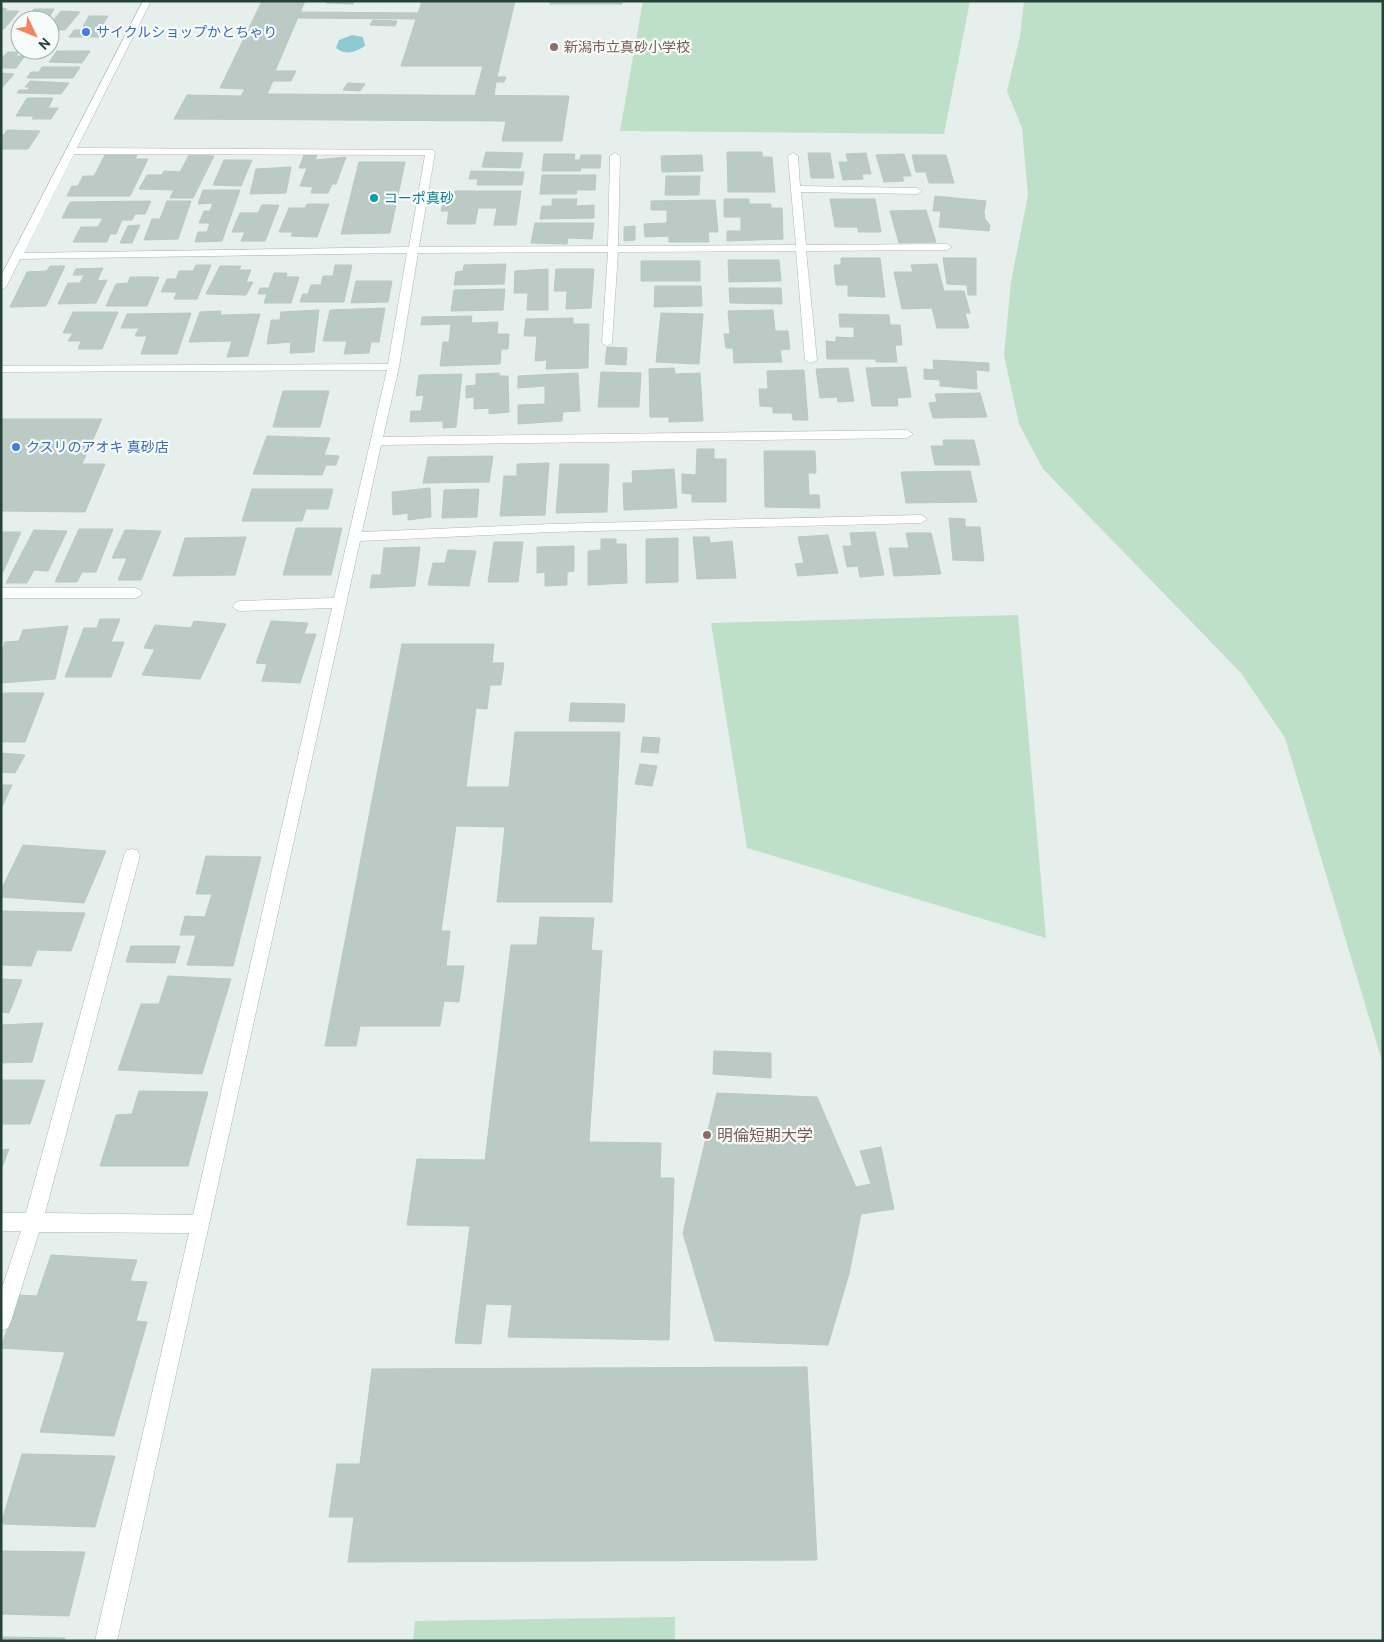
<svg xmlns="http://www.w3.org/2000/svg" width="1384" height="1642" viewBox="0 0 1384 1642" font-family="Cabin,'Noto Sans JP',sans-serif">
  <rect width="100%" height="100%" fill="#e6efeb"/>
  <path fill="#bfe0c8" d="M643 1H970L944 134 620 131Z
    M1024 1H1383V1064L1285 738 1241 673 1043 469 1019 424 1004 355 1011 282 1028 195 1022 128 1007 91 1020 36Z
    M1018 615 1046 938 747 848 711 623Z
    M675 1617V1641H413L415 1621Z"/>
  <path fill="#8ec9d4" d="M352 35 363 37 365 46C355 52 346 56 336 48L339 40Z"/>
  <path fill="#bbcac4" stroke="#b8c9c2" d="M262 1H305L275 71H296L291 81H273L267 94 569 96 562 141H502L506 121 174 119 187 95 241 96 245 89 220 88Z
    M327 1H354L353 4 326 3Z
    M422 1H515L497 77H506L504 82H496L494 96H475L483 66H401Z
    M550 1H622V4H550Z
    M1 8 7 9 5 11H19L4 29H1Z
    M34 9H54L50 16 29 17Z
    M61 11 80 12 65 30H53L59 23H51Z
    M300 12 419 13 417 19 298 18Z
    M89 16H108L99 31H104L101 37H69L74 30H81Z
    M373 20 397 21 395 26 370 25Z
    M57 51H90L82 63 49 62Z
    M8 52H18L16 56H25L16 68H1V56H4Z
    M42 67H80L73 78H27L31 72H39Z
    M1 73 14 74 1 89Z
    M30 81 69 83 61 94 17 93 19 90H28L30 87H25Z
    M348 83 365 84 360 91 343 90Z
    M27 98H53L48 108H58L51 119H32L34 116H16Z
    M7 130 40 131 28 149H1V135H4Z
    M486 152 523 153 520 168 482 167Z
    M727 152H762V157H772L775 192H728Z
    M808 153H830L834 178H811Z
    M866 153 871 174H862L863 179 843 180 839 162H848L846 154Z
    M544 154H575L574 160H580L581 155H601L600 168H581L580 171H542Z
    M904 154 911 176H902L904 181 884 182 876 155Z
    M105 155H137L135 159H148L130 196H67L72 186H78L83 176H94Z
    M189 155 214 156 193 198H170L174 190 139 189 147 175H162L164 171 180 172Z
    M304 155H317L315 160 346 157 336 184H332L328 193H311L313 187 300 186 307 168H299Z
    M702 155 703 171 662 172 661 156Z
    M912 155H946L954 183H929L926 172H916Z
    M224 160H252L241 186 213 185Z
    M359 162H405L390 233 341 234Z
    M291 167 286 193 250 194 256 169Z
    M471 171 524 172 522 185H477L478 179H469Z
    M542 175H596L595 190H577L576 194H540Z
    M666 176H700L699 195H665Z
    M203 190H240L222 241 195 242 198 232H207L210 223H199L204 211H210L213 203 198 204Z
    M455 191H521L516 225H494L497 208H478L475 224H447L449 211H441L443 202 453 203Z
    M935 196 986 201 984 212 985 219 990 225 989 231 939 227 941 211H933Z
    M552 199H577L576 206 594 205V218L540 219 542 206H552Z
    M724 199H749V204H771V208H782L783 239 727 241V231H741V217H724Z
    M830 199H875L881 232H858V227H835Z
    M715 200 718 232H708L709 242H669V236L645 237 644 224 667 223V210H651V201Z
    M151 201 145 214H135L132 220H122L116 234H110L107 242H73L81 227H98L103 218H62L70 202Z
    M167 201H191L178 239 144 240 152 219H160Z
    M307 204H329L317 237 291 236 293 232H279L289 208H305Z
    M262 205H279L265 241H241L245 232H232L240 213H258Z
    M926 210 936 242 899 243 890 211Z
    M535 223H594L592 239 568 238 567 244 531 243Z
    M140 225 132 243H120L128 226Z
    M635 226V240L624 241V227Z
    M841 258H880L885 297 848 296V285H836L834 265H841Z
    M943 258H976V295H968L967 285 947 284Z
    M728 260H779L781 281 729 282Z
    M641 261H700V281H641Z
    M506 264 504 284 454 285 456 272 463 271 464 265Z
    M937 264 944 291H964L970 313H965L969 328H937L932 308 902 309 894 272H913L911 265Z
    M196 265H211L197 299H174L177 292H161L167 279H176L179 271H193Z
    M335 265H352L344 302H300L303 294H308L311 285H321L323 276H333Z
    M50 266H65L46 306 10 307 27 272 47 271Z
    M220 266H241L239 270H251L246 282H253L246 295 206 294Z
    M103 268 97 281 107 280 96 303 58 304 68 283H80L84 275H73L76 269Z
    M548 269V310H527L528 293H514L515 271Z
    M556 269H594L591 308 566 309 567 291H554Z
    M274 273H287L286 277H299L291 303H264L267 294H258L260 288H269Z
    M130 277H159L147 306H106L116 284 128 283Z
    M356 281H392L388 302 351 303Z
    M655 286H701L702 306 654 307Z
    M729 288H781L782 304 730 303Z
    M505 289 503 310 451 311 454 290Z
    M385 308 379 342H371L369 353 344 354 347 341H323L330 310Z
    M319 310 314 352 290 353 291 342 267 344 271 320H280L281 312Z
    M773 310 775 331H788L790 349 780 350 782 362 734 363 733 348H726L724 334H730L728 311Z
    M221 311 220 315 260 314 248 356 227 357 232 341 189 342 200 312Z
    M73 312H118L102 349H78L81 341H68L73 333H63Z
    M191 313 177 354H141L147 336H135L139 328H121L127 314Z
    M661 313 703 314 699 364 656 362Z
    M839 314 889 315 890 325H900L902 345H895L897 362H876V359H827L826 341 836 342V337L854 338V327H840Z
    M472 316 471 323 498 322 497 334H509L508 349H501L500 364 440 366 443 342H449L451 324 421 325 422 317Z
    M573 318V324H589L588 368 546 369 547 360 535 361 537 336H524L526 319Z
    M607 347 627 348 626 365 605 364Z
    M933 360 989 363V371L976 370 977 389 940 386V380L924 379V369L934 370Z
    M906 367 911 397 897 398 898 406H872L866 368Z
    M674 368 675 374 700 373 703 421 669 422V417H650L649 369Z
    M848 368 854 401 838 402 837 397 820 398 816 369Z
    M804 370 808 420H793L792 413H773V407L760 406 759 389H768L767 371Z
    M601 372 641 373 639 407H598Z
    M499 373 500 376H508L509 412 489 414V408L474 409V397L466 398V386L476 385V374Z
    M578 373 580 411 563 412 562 421 518 424V405L545 404V386L518 388V376Z
    M462 374 456 427 443 428V421L410 422 411 411H421L424 395 416 396 419 375Z
    M283 391H329L320 427H273Z
    M980 393 987 417 933 418 929 403 937 402 935 394Z
    M1 419H102L82 464H105L85 512 1 511Z
    M267 436 330 438 324 455 339 456 336 465H326L322 475 253 474Z
    M943 440H974L980 465H935L931 446H944Z
    M697 449H714V459H726V502H692V494L682 493V474L696 475Z
    M764 451H815L816 473H808L809 495H819L820 508 765 507Z
    M493 456 489 482 423 483 428 457Z
    M549 463 545 515 500 516 504 476H517V464Z
    M560 464H609L607 512 556 513Z
    M674 469 677 508 624 510 623 483H633L632 471Z
    M970 471 977 502 906 503 901 472Z
    M430 488 431 517 408 520V513L393 515 392 492Z
    M252 489H333L328 509H306L302 521H242Z
    M479 489 477 517 442 518 444 490Z
    M949 518 965 519V527H980L984 561 953 560Z
    M296 528H342L331 575H283Z
    M79 529H113L96 572H82L77 582H55Z
    M34 530 67 531 48 571 34 570 27 583H6Z
    M125 530 161 531 141 580H118L127 558H112Z
    M1 532H21L3 572H1Z
    M875 532 884 575 860 577 858 566 847 567 843 546H852L850 533Z
    M906 533H931L941 574 894 576 889 548H909Z
    M828 535 838 573 798 576 795 564 804 563 798 537Z
    M246 537 235 575 173 576 185 538Z
    M693 537H709L710 543 732 541 736 578 697 579Z
    M678 538V582L646 583V539Z
    M601 539H616V544H626L627 583 588 585V551L601 550Z
    M494 542H523L518 582H488Z
    M574 546V571L567 572V585L545 586V572L537 573V547Z
    M420 547 415 586 370 588 372 575H381L384 548Z
    M448 550 476 551 469 586 428 585 433 563H445Z
    M100 619H120L111 642H124L111 677H65L84 628H97Z
    M194 621 226 624 200 679 142 675 155 649 144 648 155 625 191 628Z
    M271 621 308 623 304 634H316L300 683 262 681 267 664 256 663Z
    M68 626 55 679 1 683V656L5 642 19 641 23 630Z
    M402 644H494L492 663H504L501 685H490L487 709 476 708 466 787H509L515 732H620L612 902H497L505 827 456 826 441 931H450L446 966H464L459 1002 444 1001 440 1026H360L356 1046H325Z
    M1 693H44L25 742H1Z
    M571 703 625 704 624 722 569 721Z
    M643 737 660 738 658 753 641 752Z
    M1 753 25 755 15 773 1 772Z
    M640 764 657 766 652 786 635 784Z
    M1 785H12L1 809Z
    M23 845 106 851 84 903 1 897V890Z
    M206 856 261 857 233 966 187 965 196 935H180L185 916 205 917 212 894H196Z
    M1 911 85 913 71 951 37 950 31 966 1 965Z
    M540 917 594 918 591 950 602 951 589 1142 661 1143 660 1178H674L669 1340 508 1337 512 1305 486 1304 481 1344 455 1343 470 1226 407 1225 417 1159 485 1160 511 945H537Z
    M131 946H180L175 963 126 962Z
    M168 976 231 979 202 1074 118 1070 141 1004H159Z
    M1 979 22 980 9 1013 1 1012Z
    M43 1023 32 1062 1 1063V1025Z
    M714 1051 771 1053V1078L713 1074Z
    M1 1080H45L30 1124H3L1 1129Z
    M139 1091 208 1092 188 1166H100L116 1115 132 1114Z
    M717 1093 817 1097 861 1199V1214L849 1274 828 1345 715 1341 683 1233Z
    M881 1147 894 1209 861 1214V1199L856 1187 871 1184 860 1151Z
    M9 1149 1 1170V1150Z
    M51 1255 137 1260 130 1281 147 1282 136 1321 147 1322 114 1436 40 1432 65 1352 1 1348 18 1295 37 1296Z
    M807 1367 817 1560 348 1562 354 1517H329L337 1464H360L372 1369Z
    M22 1454 115 1456 95 1527 1 1524Z
    M1 1551 85 1552 69 1616 1 1614Z
    M1 1637 65 1638 64 1641H1Z"/>
  <g fill="none" stroke-linecap="round" stroke-linejoin="round">
    <g stroke="#a8b8b2" stroke-width="1">
      <path id="minor" d="M143 1H151L77 148 433 150 435 152 419 247 608 246 610 156 615 153 620 156 618 246 796 245 788 156 793 153 798 156 800 186 917 188 922 191 917 194 801 192 806 245 947 244 952 247 947 250 806 251 817 360 811 363 805 360 796 251 618 252 612 343 607 346 602 343 608 252 418 253 399 367 383 437 907 430 913 434 907 438 381 445 362 532 552 524 921 515 927 519 921 523 552 532 360 541 117 1641H95L189 1233 39 1232 11 1321 8 1328 1 1331V1291L21 1231H1V1213H26L124 855 127 850 132 849 137 850 140 855 45 1213 193 1215 332 608 240 611 235 609 233 606 235 603 240 601 334 598 387 370 1 372V366L388 364 407 253 20 259 6 287 1 290V276ZM74 154 425 155 409 247 24 253Z
        M1 588H135L140 590 142 593 140 596 135 598H1Z"/>
    </g>
    <use href="#minor" fill="#fff" fill-rule="evenodd"/>
  </g>
  <g fill="#3f7fe0" stroke="#f7fbf9" stroke-width="2">
    <circle cx="86" cy="32" r="5"/>
    <circle cx="16" cy="447" r="5"/>
  </g>
  <g fill="#8d6e63" stroke="#f7fbf9" stroke-width="2">
    <circle cx="554" cy="47" r="5"/>
    <circle cx="707" cy="1135" r="5"/>
  </g>
  <circle fill="#0f9aa8" stroke="#f7fbf9" stroke-width="2" cx="374" cy="198" r="5"/>
  <g text-anchor="middle" dominant-baseline="central" stroke-width="4.5" stroke-linejoin="round" paint-order="stroke">
    <g font-size="14" fill="#366cbe" stroke="#f7fbf9" text-anchor="start">
      <text x="96" y="32">サイクルショップかとちゃり</text>
      <text x="26" y="447">クスリのアオキ 真砂店</text>
    </g>
    <g font-size="14" fill="#785e54" stroke="#f7fbf9" text-anchor="start">
      <text x="564" y="47">新潟市立真砂小学校</text>
    </g>
    <g font-size="14" fill="#0d838f" stroke="#f7fbf9" text-anchor="start">
      <text x="384" y="198">コーポ真砂</text>
    </g>
    <g font-size="16" fill="#785e54" stroke="#f7fbf9" text-anchor="start">
      <text x="717" y="1135">明倫短期大学</text>
    </g>
  </g>
  <rect width="1384" height="1642" fill="none" stroke="#24423a" stroke-width="5"/>
  <g transform="translate(35 35) rotate(133)"><circle r="24" fill="#f7fbf9" stroke="#a3b1ad"/>
  <path d="M0-4L9 19L0 12L-9 19Z" fill="#f4845f"/>
  <text y="-8" font-size="14" font-weight="bold" text-anchor="middle" fill="#24423a">N</text>
  </g>
</svg>
